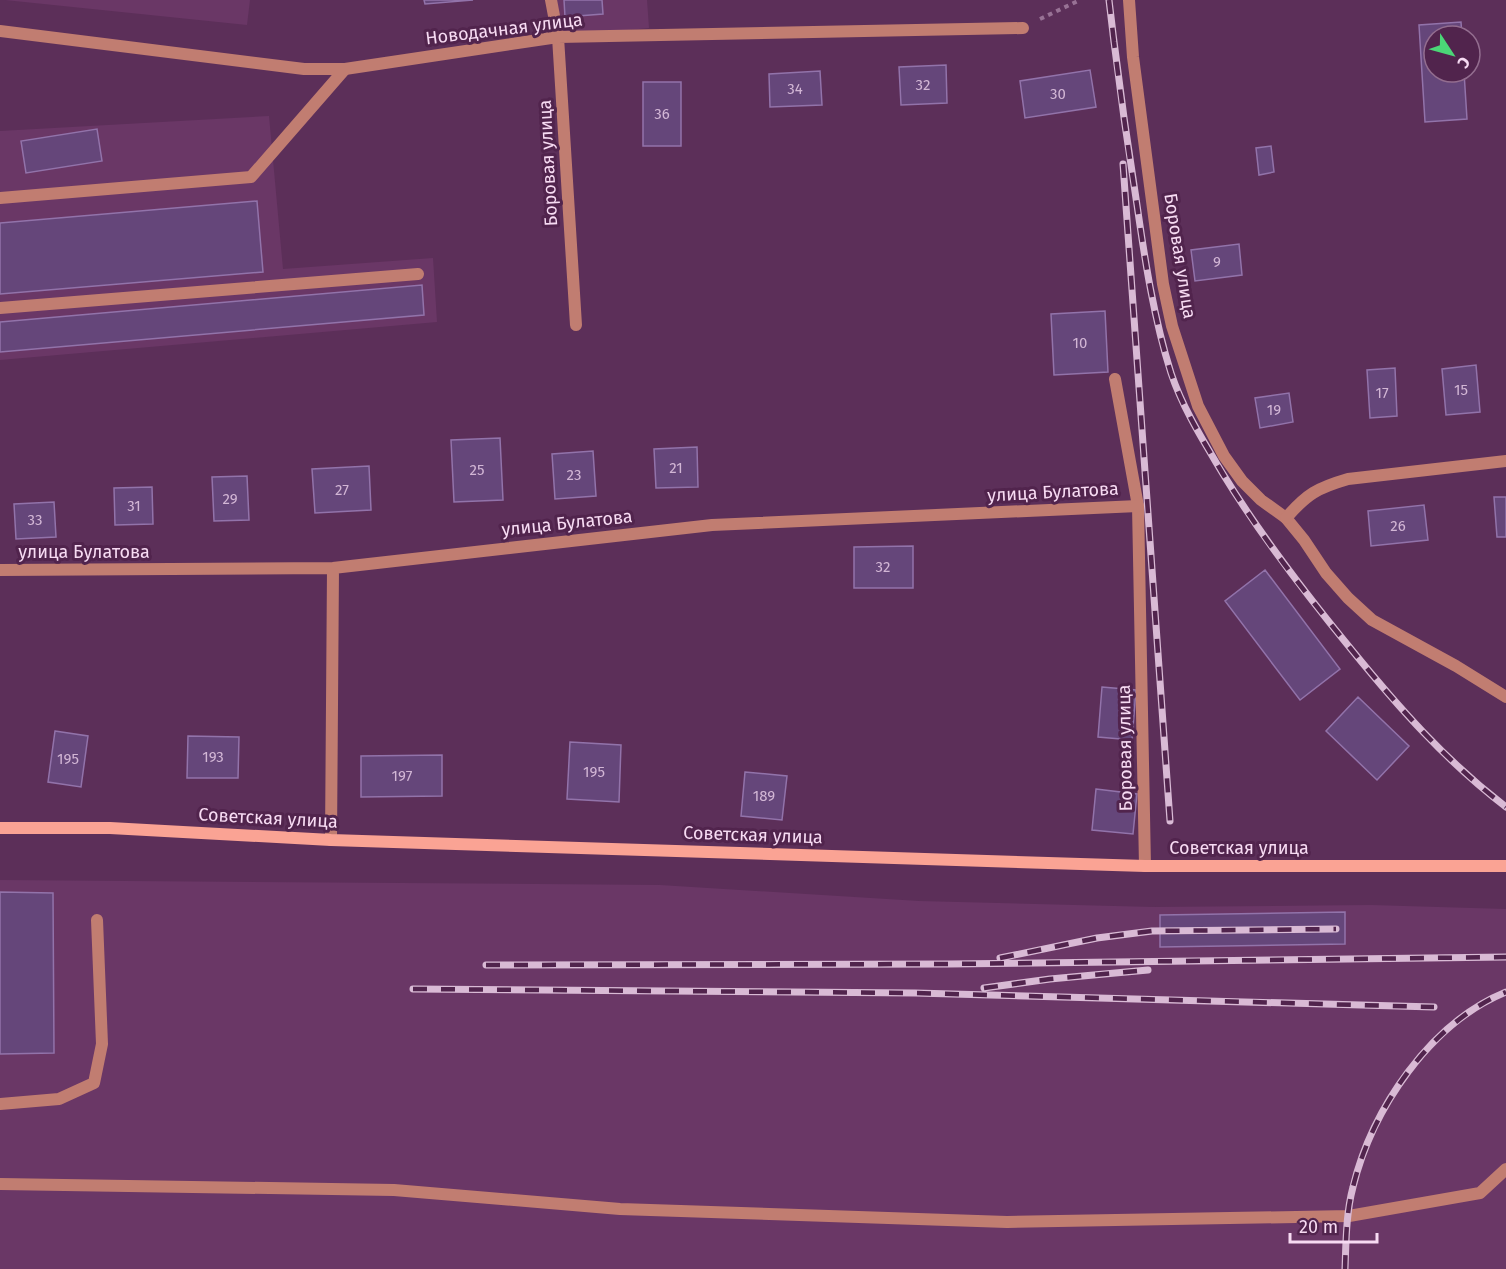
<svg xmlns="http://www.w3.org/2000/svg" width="1506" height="1269" viewBox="0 0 1506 1269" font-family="'Fira Sans',sans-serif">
  <rect width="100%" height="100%" fill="#5c2f59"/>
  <path fill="#6a3766" d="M5 0H250L247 25Z
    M551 0H647L649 28 558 37Z
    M269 116 283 269 433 258 437 322 0 360V131Z
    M0 880 660 885 919 901 1154 907 1371 905 1506 909V1269H0Z"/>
  <path fill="#65467a" stroke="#9273aa" stroke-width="1.5" d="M424 0H473L425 4Z
    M564 0H602L603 14 565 17Z
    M1461 22 1462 36H1434V72H1464L1467 119 1425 122 1419 25Z
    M946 65 947 103 901 105 899 67Z
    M1090 70 1096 107 1025 118 1020 81Z
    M820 71 822 105 770 107 769 74Z
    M643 82H681V146H643Z
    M97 129 102 161 26 173 21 141Z
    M1271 146 1274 172 1259 175 1256 148Z
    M257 201 263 272 0 294V223Z
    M1239 244 1242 275 1195 281 1191 250Z
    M422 285 424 315 0 352V322Z
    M1105 311 1108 372 1054 375 1051 314Z
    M1476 365 1480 412 1446 415 1442 369Z
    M1395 368 1397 416 1370 418 1367 370Z
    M1289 393 1293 422 1260 428 1255 398Z
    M500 438 503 500 454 502 451 440Z
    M697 447 698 487 656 488 654 449Z
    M593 451 596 496 555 499 552 454Z
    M369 466 371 510 315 513 312 469Z
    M247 476 249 520 214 521 212 477Z
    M152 487 153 524 115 525 114 488Z
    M1494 497H1506V537H1497Z
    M54 502 56 537 16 539 14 504Z
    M1424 505 1428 540 1371 546 1368 511Z
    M913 546V588H854V547Z
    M1265 570 1340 669 1300 700 1225 601Z
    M1102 687 1136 690 1132 740 1098 737Z
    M1358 697 1409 746 1377 780 1326 731Z
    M55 731 88 736 81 787 48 782Z
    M188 736 239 737 238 778H187Z
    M570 742 621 745 619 802 567 799Z
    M442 755V796L361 797V756Z
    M745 772 787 776 782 820 741 816Z
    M1096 789 1137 794 1133 834 1092 830Z
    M0 892 53 893 54 1053 0 1054Z
    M1345 912V944L1160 947V915Z"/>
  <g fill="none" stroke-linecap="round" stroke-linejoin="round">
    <path stroke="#987295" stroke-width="4" stroke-dasharray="4.5 4.5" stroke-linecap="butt" d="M1040 19 1080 0"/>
    <path stroke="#c17d71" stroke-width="12" d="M1129 0 1133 57 1163 284 1172 326 1198 406 1224 456 1242 481 1261 500 1286 518 1304 540 1326 573 1348 598 1372 620 1456 666 1506 697
      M0 198 251 177 345 69
      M0 308 418 274
      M1115 379 1138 506 1145 866
      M0 1104 59 1099 94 1083 102 1044 97 920
      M0 1184 394 1190 620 1209 1007 1222 1349 1216 1480 1193 1506 1169"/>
    <path stroke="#c17d71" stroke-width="12" d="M551 0 558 37 576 325
      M0 31 304 69H345L558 37 1023 28
      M1286 518C1307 494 1317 488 1348 479L1506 461
      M0 570 333 568 712 525 1138 506
      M331 840 333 568"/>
    <path stroke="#faa394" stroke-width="12" d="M0 828H110L331 840 1145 866H1506"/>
    <g stroke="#d9bad5" stroke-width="7">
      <path id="rail" d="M1109 0 1114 42
        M1113 34C1120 91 1128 148 1137 205 1145 261 1154 319 1171 373 1183 409 1204 442 1223 474 1261 536 1305 593 1351 649 1399 708 1446 761 1506 807
        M1123 164 1170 821
        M1000 958 1097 938 1152 931 1336 929
        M486 965 949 964 1506 957
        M984 988 1050 979 1148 970
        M413 989 915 993 1434 1007
        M1345 1269C1346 1242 1346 1213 1353 1187 1372 1109 1430 1023 1506 992"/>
    </g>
    <use href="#rail" stroke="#51244d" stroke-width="4.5" stroke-dasharray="14" stroke-linecap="butt"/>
  </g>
  <g text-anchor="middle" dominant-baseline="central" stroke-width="6" stroke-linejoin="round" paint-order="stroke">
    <g font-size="15" fill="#d2b6d5">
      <text x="923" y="85">32</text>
      <text x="795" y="89">34</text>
      <text x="1058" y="94">30</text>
      <text x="662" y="114">36</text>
      <text x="1217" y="262">9</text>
      <text x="1080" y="343">10</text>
      <text x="1461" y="390">15</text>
      <text x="1382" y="393">17</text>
      <text x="1274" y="410">19</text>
      <text x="676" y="468">21</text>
      <text x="477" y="470">25</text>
      <text x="574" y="475">23</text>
      <text x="342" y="490">27</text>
      <text x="230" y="499">29</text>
      <text x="134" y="506">31</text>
      <text x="35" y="520">33</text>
      <text x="1398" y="526">26</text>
      <text x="883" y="567">32</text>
      <text x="213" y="757">193</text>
      <text x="68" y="759">195</text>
      <text x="594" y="772">195</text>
      <text x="402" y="776">197</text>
      <text x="764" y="796">189</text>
    </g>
    <g font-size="18" fill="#f7dbf3" stroke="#51244d">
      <text transform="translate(504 29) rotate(-7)">Новодачная улица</text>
      <text transform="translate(548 163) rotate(-93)">Боровая улица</text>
      <text transform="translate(1180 256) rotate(81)">Боровая улица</text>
      <text transform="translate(1053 492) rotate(-3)">улица Булатова</text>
      <text transform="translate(567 523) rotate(-6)">улица Булатова</text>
      <text x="84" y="552">улица Булатова</text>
      <text transform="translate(1125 748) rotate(-91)">Боровая улица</text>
      <text transform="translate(268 818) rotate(3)">Советская улица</text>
      <text transform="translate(753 835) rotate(2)">Советская улица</text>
      <text x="1239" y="848">Советская улица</text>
    </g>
  </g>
  <g transform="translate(1452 54) rotate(126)"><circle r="28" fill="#51244d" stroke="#936d8f" stroke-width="1.5"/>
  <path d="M0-4.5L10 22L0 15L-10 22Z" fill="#4bd677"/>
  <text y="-9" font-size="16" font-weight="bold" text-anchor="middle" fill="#f7dbf3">С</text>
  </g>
  <path d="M1290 1233v9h87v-9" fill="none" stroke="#f7dbf3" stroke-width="3"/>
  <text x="1299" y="1233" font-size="18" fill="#f7dbf3" stroke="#51244d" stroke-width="4.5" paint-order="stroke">20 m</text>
</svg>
